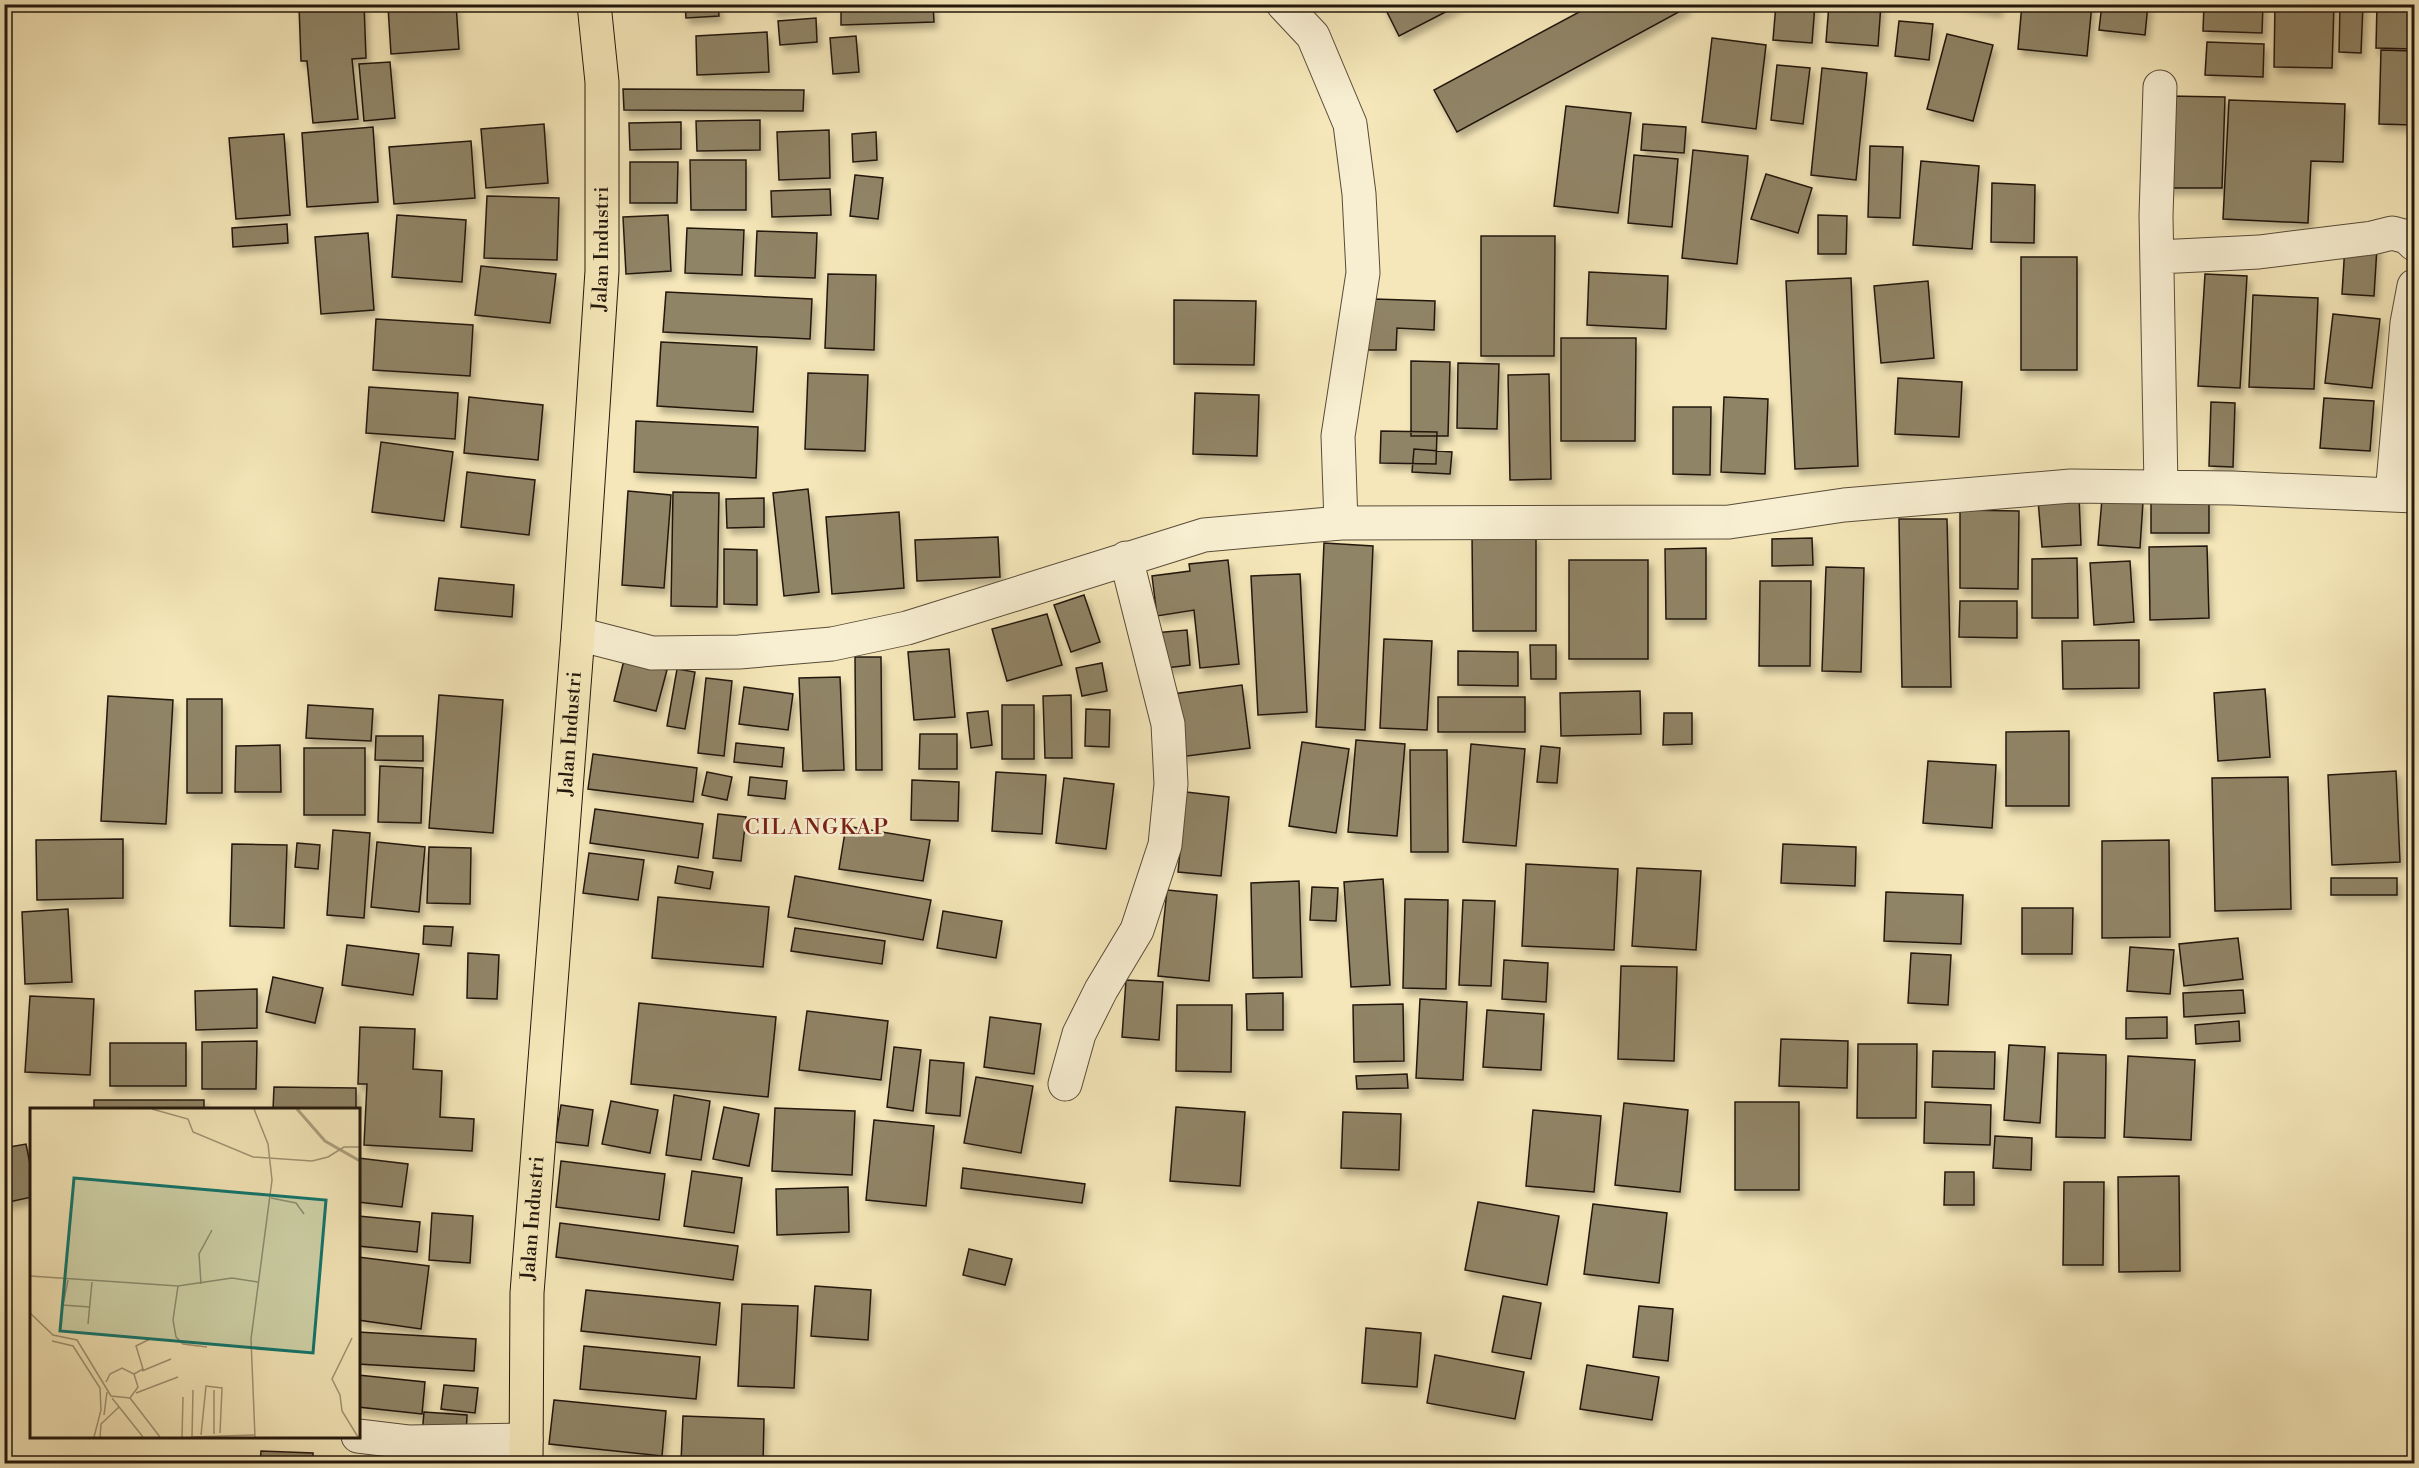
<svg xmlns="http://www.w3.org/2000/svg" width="2419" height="1468" viewBox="0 0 2419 1468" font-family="'Libre Bodoni',serif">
  <defs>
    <filter id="shadow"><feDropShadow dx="3.5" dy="6" stdDeviation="3" flood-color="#0004"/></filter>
  </defs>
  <rect width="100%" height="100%" fill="#f5e7b9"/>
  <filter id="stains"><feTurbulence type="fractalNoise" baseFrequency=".00333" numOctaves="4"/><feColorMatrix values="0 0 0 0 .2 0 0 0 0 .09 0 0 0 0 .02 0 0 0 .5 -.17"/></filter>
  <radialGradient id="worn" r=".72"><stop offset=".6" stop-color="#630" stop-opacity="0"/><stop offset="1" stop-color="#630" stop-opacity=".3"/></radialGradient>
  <path fill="#908466" stroke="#23180d" stroke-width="1.5" filter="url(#shadow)" d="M364 4 366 58 352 59 358 119 313 123 307 61H301L299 6Z
    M428 4H456L459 49 391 54 388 7Z
    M685 4H718L719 16 686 18Z
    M773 4H818V6L774 11Z
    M841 4H933L934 22 841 25Z
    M1383 4H1461L1399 36Z
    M1594 4H1686L1688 7 1457 132 1434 90Z
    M1776 4H1815L1812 43 1773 40Z
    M1829 4H1881L1878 46 1826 42Z
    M1959 4H1999L1998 11Z
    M2022 4H2092L2087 56 2018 49Z
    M2102 4H2148L2145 35 2099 30Z
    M2204 4H2263L2262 33 2203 31Z
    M2275 4H2334L2332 68 2274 67Z
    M2340 4H2363L2361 53 2339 52Z
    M2377 4H2414V49L2376 48Z
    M816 18 817 42 780 45 778 21Z
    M1899 21 1933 24 1929 60 1895 56Z
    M767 32 769 72 697 75 696 36Z
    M1947 34 1993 45 1973 121 1927 109Z
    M856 36 859 72 833 74 830 38Z
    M1712 38 1766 45 1756 129 1702 122Z
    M2207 42 2264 44 2263 77 2205 75Z
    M2381 50 2414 51V125L2379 124Z
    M390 62 395 118 364 121 359 64Z
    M1777 65 1810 68 1803 124 1771 120Z
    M1822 68 1867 73 1856 180 1811 175Z
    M623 89 804 90 803 111 624 110Z
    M2168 96 2225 97 2222 188H2166Z
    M2229 100 2345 104 2343 162 2311 161 2308 223 2223 219Z
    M1566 106 1631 113 1618 213 1554 206Z
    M760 120V150L697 151 696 121Z
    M681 122V149L630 150 629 123Z
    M544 124 548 183 486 188 481 129Z
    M1643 124 1686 127 1684 153 1641 150Z
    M373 127 378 202 307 207 302 133Z
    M829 130 830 178 779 180 777 132Z
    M876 132 877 160 853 162 852 134Z
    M284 134 290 215 236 219 229 138Z
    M471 141 475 198 394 204 389 147Z
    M1870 146 1903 147 1900 218 1868 217Z
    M1693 150 1748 156 1737 264 1682 258Z
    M1634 155 1678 159 1672 227 1628 223Z
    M690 160H746V210H691Z
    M1921 161 1979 166 1972 249 1913 245Z
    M630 162H678L677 203H630Z
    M1766 174 1812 188 1798 233 1751 219Z
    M855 175 883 178 878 219 850 216Z
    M1992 183 2035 185 2034 243 1991 242Z
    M830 189 831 215 772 217 771 191Z
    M487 196 559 198 557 260 484 258Z
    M397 215 466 220 462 282 392 277Z
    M668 215 671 271 626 274 623 217Z
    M1818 215 1847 216 1846 254H1818Z
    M287 224 288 243 233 247 232 228Z
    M687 228 744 230 742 275 685 273Z
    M757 231 817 233 815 278 755 276Z
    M368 233 374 310 321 314 315 237Z
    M1481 236H1555L1554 356H1481Z
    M2345 245 2377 247 2374 296 2342 294Z
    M2021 257H2077V370H2021Z
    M481 266 556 274 550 323 475 315Z
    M1589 272 1668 276 1666 329 1587 325Z
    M828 274 876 275 874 350 825 348Z
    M2205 274 2247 276 2240 388 2198 386Z
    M1851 278 1858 466 1795 469 1786 281Z
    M1928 281 1934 358 1881 363 1874 286Z
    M666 292 812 299 810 339 663 332Z
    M2253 295 2318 298 2314 389 2249 387Z
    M1374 299 1435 301 1434 330 1397 328 1396 350H1368L1369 316Z
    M1174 300 1256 301 1254 365 1174 364Z
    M2333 314 2380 319 2372 388 2325 383Z
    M376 319 473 325 470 376 373 370Z
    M1561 338H1636L1635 441H1561Z
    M661 342 757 347 753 412 657 406Z
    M1411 361 1450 362 1448 436H1411Z
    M1458 363 1499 364 1497 429 1457 428Z
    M808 373 868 375 865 451 805 449Z
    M1549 374 1551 479 1510 480 1508 375Z
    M1898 378 1962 382 1959 437 1895 434Z
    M369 387 458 393 455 439 366 433Z
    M1195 393 1259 395 1257 456 1193 454Z
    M469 397 543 405 538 460 464 453Z
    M1724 397 1768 399 1765 474 1721 472Z
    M2324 398 2374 401 2370 451 2320 448Z
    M2211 402 2235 403 2233 467 2209 466Z
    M1673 407H1711L1710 475 1673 474Z
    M636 421 758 427 756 478 634 472Z
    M1381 431 1437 432 1436 464 1380 463Z
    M381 442 453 452 444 521 372 512Z
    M1414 449 1452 452 1450 474 1412 472Z
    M467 472 535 480 529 535 461 527Z
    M808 489 819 592 784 596 773 493Z
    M628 491 671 495 664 588 622 585Z
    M673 492 719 493 717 607 671 606Z
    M2079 497 2081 545 2042 547 2038 500Z
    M2151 497H2209V533H2151Z
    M764 498V527L727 528 726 499Z
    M2102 499 2143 502 2140 548 2098 545Z
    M1960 510 2019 511 2018 589 1960 588Z
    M899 512 904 588 832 594 826 517Z
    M1899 519H1947L1951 687H1902Z
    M1472 535H1536V631H1473Z
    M998 537 1000 577 917 581 915 540Z
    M1812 538 1813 565 1772 566V539Z
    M1324 543 1373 546 1365 730 1316 727Z
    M2207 546 2209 618 2150 620 2149 547Z
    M1706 548V619H1666L1665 549Z
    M724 549 757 550V605L724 604Z
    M2077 558 2078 618H2032V559Z
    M1228 560 1239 664 1200 668 1194 610 1157 616 1152 576 1190 571 1189 564Z
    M1569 560H1648V659H1569Z
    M2130 561 2134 622 2094 625 2090 563Z
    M1826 567 1864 568 1861 672 1822 671Z
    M1300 574 1307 712 1258 715 1251 576Z
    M439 578 514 585 512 617 435 610Z
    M1760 581H1811L1810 666H1759Z
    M1084 595 1100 642 1071 652 1054 605Z
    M1960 601H2017V638L1959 637Z
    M1047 614 1062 665 1007 681 992 629Z
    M1187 630 1190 665 1158 669 1154 633Z
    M1384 639 1432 641 1427 730 1380 728Z
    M2139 640V688L2063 689 2062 641Z
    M1530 645H1556V679H1531Z
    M949 649 955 717 914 720 908 652Z
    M1458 651 1518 652V686L1458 685Z
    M855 657H881L882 770H856Z
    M624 660 667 670 656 711 614 701Z
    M1102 663 1107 691 1082 696 1076 668Z
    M677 669 695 672 685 729 667 726Z
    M840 677 844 770 803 771 799 678Z
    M706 678 732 681 724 756 698 753Z
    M1242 685 1250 748 1179 757 1172 694Z
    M744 687 793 694 788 730 739 724Z
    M2265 689 2270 757 2218 761 2214 693Z
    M1640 691 1641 734 1561 736 1560 693Z
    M439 695 503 700 493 833 429 828Z
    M1071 695 1072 758H1045L1043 696Z
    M108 696 173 700 166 824 101 821Z
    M1438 697H1525V732H1438Z
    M187 699H222V793H187Z
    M308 705 373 709 371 741 306 738Z
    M1002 705H1034V759H1002Z
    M1086 709 1110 710 1109 747 1085 746Z
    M988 711 992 745 971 748 967 713Z
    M1664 713H1692V744L1663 745Z
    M2069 731V806H2006V732Z
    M920 734H957V769H919Z
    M376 736H423V761L375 760Z
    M1356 740 1405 744 1397 836 1348 832Z
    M1302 742 1349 749 1336 833 1289 826Z
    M736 743 784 748 782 767 734 762Z
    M1471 744 1525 749 1516 846 1463 842Z
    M280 745 281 792H235L236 746Z
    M1541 746 1560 748 1557 783 1537 782Z
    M304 748H365V815H304Z
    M1410 750H1447L1448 852H1411Z
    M593 754 697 768 693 802 588 789Z
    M1928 761 1996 765 1992 828 1923 823Z
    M380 766 423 768 421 823 378 822Z
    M2396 771 2400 862 2332 865 2328 775Z
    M707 772 732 777 727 800 702 795Z
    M996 772 1046 775 1042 834 992 831Z
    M750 777 787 781 785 799 748 795Z
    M2288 777 2291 909 2215 911 2212 778Z
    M1064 778 1114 784 1106 849 1056 843Z
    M912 780 959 782 958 821 911 820Z
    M1186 792 1229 797 1221 876 1178 872Z
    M595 809 703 824 698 858 590 843Z
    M718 814 746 817 741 861 713 858Z
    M846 826 930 840 923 881 839 869Z
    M333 830 370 833 364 918 327 915Z
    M123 839V898L37 900 36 840Z
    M2169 840 2170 937 2102 938V841Z
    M377 842 425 847 419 912 371 907Z
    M297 843 320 845 318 869 295 867Z
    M232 844 287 845 284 928 230 926Z
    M1783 844 1856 847 1855 886 1781 883Z
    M429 847 471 848 470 904 427 903Z
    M589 853 644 860 638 900 583 893Z
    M1526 864 1618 869 1614 950 1522 946Z
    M678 866 713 872 710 889 675 883Z
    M1637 868 1701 871 1696 950 1632 946Z
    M795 876 931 900 923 940 788 917Z
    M2331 878H2397V895H2331Z
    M1383 879 1390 985 1351 987 1344 882Z
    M1299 881 1302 977 1253 978 1251 883Z
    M1312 887 1338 888 1336 921 1310 920Z
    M1167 890 1217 895 1209 981 1158 976Z
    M1886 892 1963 895 1961 944 1884 941Z
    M658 897 769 907 763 967 652 958Z
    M1405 899 1448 900 1446 989 1403 988Z
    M1463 900 1495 901 1491 986 1459 985Z
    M2022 908H2073L2072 954H2022Z
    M68 909 72 982 25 984 22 912Z
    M943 911 1002 921 996 958 937 948Z
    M424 926 453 927 451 946 423 944Z
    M795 928 885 941 882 964 791 951Z
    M2238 938 2243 979 2184 986 2179 944Z
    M347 945 419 954 413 995 342 985Z
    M2130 947 2174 950 2170 994 2127 991Z
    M468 953 499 955 497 999 467 998Z
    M1911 953 1951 955 1948 1005 1908 1003Z
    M1504 960 1548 963 1546 1002 1502 999Z
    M1621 966 1677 967 1674 1061 1618 1059Z
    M273 977 323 988 315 1023 266 1012Z
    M1126 980 1163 982 1159 1040 1122 1037Z
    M257 989V1028L196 1030 195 991Z
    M2243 990 2245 1013 2184 1017 2183 993Z
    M1283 993V1030H1247L1246 994Z
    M30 996 94 999 90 1075 25 1072Z
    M1420 999 1467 1002 1463 1080 1416 1078Z
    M639 1003 776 1017 768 1097 631 1084Z
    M1403 1004 1404 1061 1354 1062 1353 1005Z
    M1177 1005H1232L1231 1072 1176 1071Z
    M1487 1010 1544 1014 1541 1070 1483 1067Z
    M807 1011 888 1021 881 1080 799 1070Z
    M990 1017 1041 1024 1034 1074 984 1067Z
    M2167 1017V1038L2126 1039V1018Z
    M2239 1021 2240 1041 2196 1044 2195 1025Z
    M360 1027 415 1029 413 1069 442 1071 440 1117 474 1119 472 1151 364 1145 367 1084H358Z
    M1781 1039 1848 1041 1847 1088 1779 1086Z
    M257 1041 256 1089H202V1042Z
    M110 1043H186V1086H110Z
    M1858 1044H1917L1916 1118H1857Z
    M2009 1045 2045 1047 2040 1123 2004 1120Z
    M894 1047 921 1050 913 1111 887 1107Z
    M1933 1051 1995 1052 1994 1089 1932 1087Z
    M2058 1053 2106 1055 2105 1138 2056 1137Z
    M2128 1056 2195 1060 2191 1140 2124 1137Z
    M930 1060 964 1063 960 1116 926 1113Z
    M1407 1074 1408 1088 1357 1089 1356 1076Z
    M976 1077 1033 1086 1021 1153 964 1143Z
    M274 1087 356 1088V1110H273Z
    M674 1095 710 1101 701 1160 666 1155Z
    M94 1100H204V1110H94Z
    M611 1101 658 1110 650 1153 602 1144Z
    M1735 1102H1799V1190H1735Z
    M1925 1102 1991 1105 1990 1145 1924 1143Z
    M1624 1103 1688 1110 1680 1192 1615 1185Z
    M561 1105 593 1110 588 1146 555 1142Z
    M724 1107 759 1114 749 1166 713 1159Z
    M1176 1107 1245 1112 1240 1186 1170 1181Z
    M775 1108 855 1111 852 1175 772 1171Z
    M1533 1110 1601 1116 1594 1192 1526 1186Z
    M1343 1112 1401 1114 1399 1170 1341 1168Z
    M874 1120 934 1126 926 1206 866 1200Z
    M1995 1136 2032 1138 2031 1170 1993 1168Z
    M26 1144 32 1174V1197L4 1203V1148Z
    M358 1158 408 1164 402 1207 358 1202Z
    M561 1161 665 1174 659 1220 556 1207Z
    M963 1168 1085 1184 1082 1203 961 1188Z
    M692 1171 742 1178 734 1233 684 1226Z
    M1945 1172H1974V1205H1944Z
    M2179 1176 2180 1271 2119 1272 2118 1177Z
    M2064 1182H2104L2103 1265H2063Z
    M848 1187 849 1232 777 1235 776 1189Z
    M1478 1202 1559 1216 1547 1285 1465 1270Z
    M1593 1204 1667 1213 1659 1283 1584 1274Z
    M432 1213 473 1216 470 1263 429 1260Z
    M358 1216 420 1222 417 1252 358 1246Z
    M560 1223 738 1246 733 1280 556 1257Z
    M969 1249 1012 1259 1005 1285 963 1275Z
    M358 1257 429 1266 421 1329 358 1320Z
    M815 1286 871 1290 868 1340 811 1336Z
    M586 1290 720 1303 716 1345 581 1331Z
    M1503 1296 1541 1303 1531 1359 1492 1352Z
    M742 1304 798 1306 794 1388 738 1386Z
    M1639 1306 1673 1309 1668 1361 1633 1357Z
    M1366 1328 1421 1333 1417 1387 1362 1383Z
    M358 1332 476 1339 474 1371 358 1364Z
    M584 1346 700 1357 696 1399 580 1389Z
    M1435 1355 1524 1372 1515 1419 1427 1403Z
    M1587 1365 1659 1377 1652 1420 1580 1409Z
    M358 1375 425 1382 422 1414 358 1407Z
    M444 1385 478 1388 475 1413 441 1409Z
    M554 1400 666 1411 662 1456 549 1444Z
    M424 1412 467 1415 466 1437 422 1435Z
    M683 1416 764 1419 763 1464 681 1462Z
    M261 1451 313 1453V1464H260Z
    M547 1459 615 1464H547Z"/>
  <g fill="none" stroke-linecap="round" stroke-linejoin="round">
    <g stroke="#584c38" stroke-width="35">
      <path id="street" d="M1283 4 1313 36 1350 124 1359 194 1363 273 1338 436 1341 523
        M2160 87 2156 216 2161 487
        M2158 257 2259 252 2372 238 2392 233 2407 237 2414 244
        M2392 495 2407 323 2414 286
        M578 634 652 653 739 652 832 644 907 628 1204 535 1341 523 1729 522 1844 505 2071 486 2232 488 2414 496
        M1065 1084 1079 1034 1101 990 1137 930 1165 845 1171 784 1168 724 1126 558
        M358 1436 408 1442 526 1440"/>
    </g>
    <g stroke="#23180d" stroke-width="35">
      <g id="primary">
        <path id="s1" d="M526 1464 527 1293 578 634 602 271V82L594 4"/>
      </g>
    </g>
    <use href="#street" stroke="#f8efd2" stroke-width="33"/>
    <use href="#primary" stroke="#f5e7b9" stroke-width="33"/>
  </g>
  <g text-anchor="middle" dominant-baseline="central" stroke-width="5" stroke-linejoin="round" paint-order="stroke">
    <g font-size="20" fill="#23180d" stroke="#f8efd2">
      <text stroke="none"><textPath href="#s1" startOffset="1218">Jalan Industri</textPath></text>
      <text stroke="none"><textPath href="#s1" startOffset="732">Jalan Industri</textPath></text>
      <text stroke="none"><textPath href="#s1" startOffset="246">Jalan Industri</textPath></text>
    </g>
    <g font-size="22" letter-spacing="1.5" fill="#7a1f14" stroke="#f8efd2">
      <text x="817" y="827">CILANGKAP</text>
    </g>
  </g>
  <g transform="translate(30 1108)">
    <rect width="330" height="330" fill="#f5e7b9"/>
    <path fill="none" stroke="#aea17f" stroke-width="3" d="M267 1 295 33 330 53"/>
    <path fill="none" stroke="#a19474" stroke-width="1.5" d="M122 1 158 11 163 24 223 49 282 53 298 49 314 39H330M224 1 238 36 242 72 221 231 225 329M241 90 266 95 274 106M0 168 148 178 202 170 228 174M38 172 33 197 60 199M171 176 169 146 182 122M148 178 143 212 146 229 153 236 177 239M0 205 23 227 47 232 81 288 100 290 108 279 104 266 92 260 80 266 76 274M58 216 62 174M322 230 302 271 310 287 312 303 328 329M22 233 43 238 70 280 71 302 64 329M112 263 141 251M104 266 113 261 106 238 120 231M106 285 148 269M82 290 113 329M100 290 130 329M74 307 77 284M184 326V282M171 327 176 278 192 280 190 325M70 329 71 316 89 299M152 329 153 289M161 329 224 327M162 329 163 282"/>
    <path fill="#0f766e" fill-opacity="0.15" stroke="#0f766e" stroke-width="3" d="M44 70 296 92 283 245 30 223Z"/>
    <rect width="330" height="330" fill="none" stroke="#23180d" stroke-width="3"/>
  </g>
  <rect width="2419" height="1468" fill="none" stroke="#f5e7b9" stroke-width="24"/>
  <rect x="6" y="6" width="2407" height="1456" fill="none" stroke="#23180d" stroke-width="3"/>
  <rect x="12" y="12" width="2395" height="1444" fill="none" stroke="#23180d" stroke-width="1.5"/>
  <rect width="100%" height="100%" filter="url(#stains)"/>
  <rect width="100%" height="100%" fill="url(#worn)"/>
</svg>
